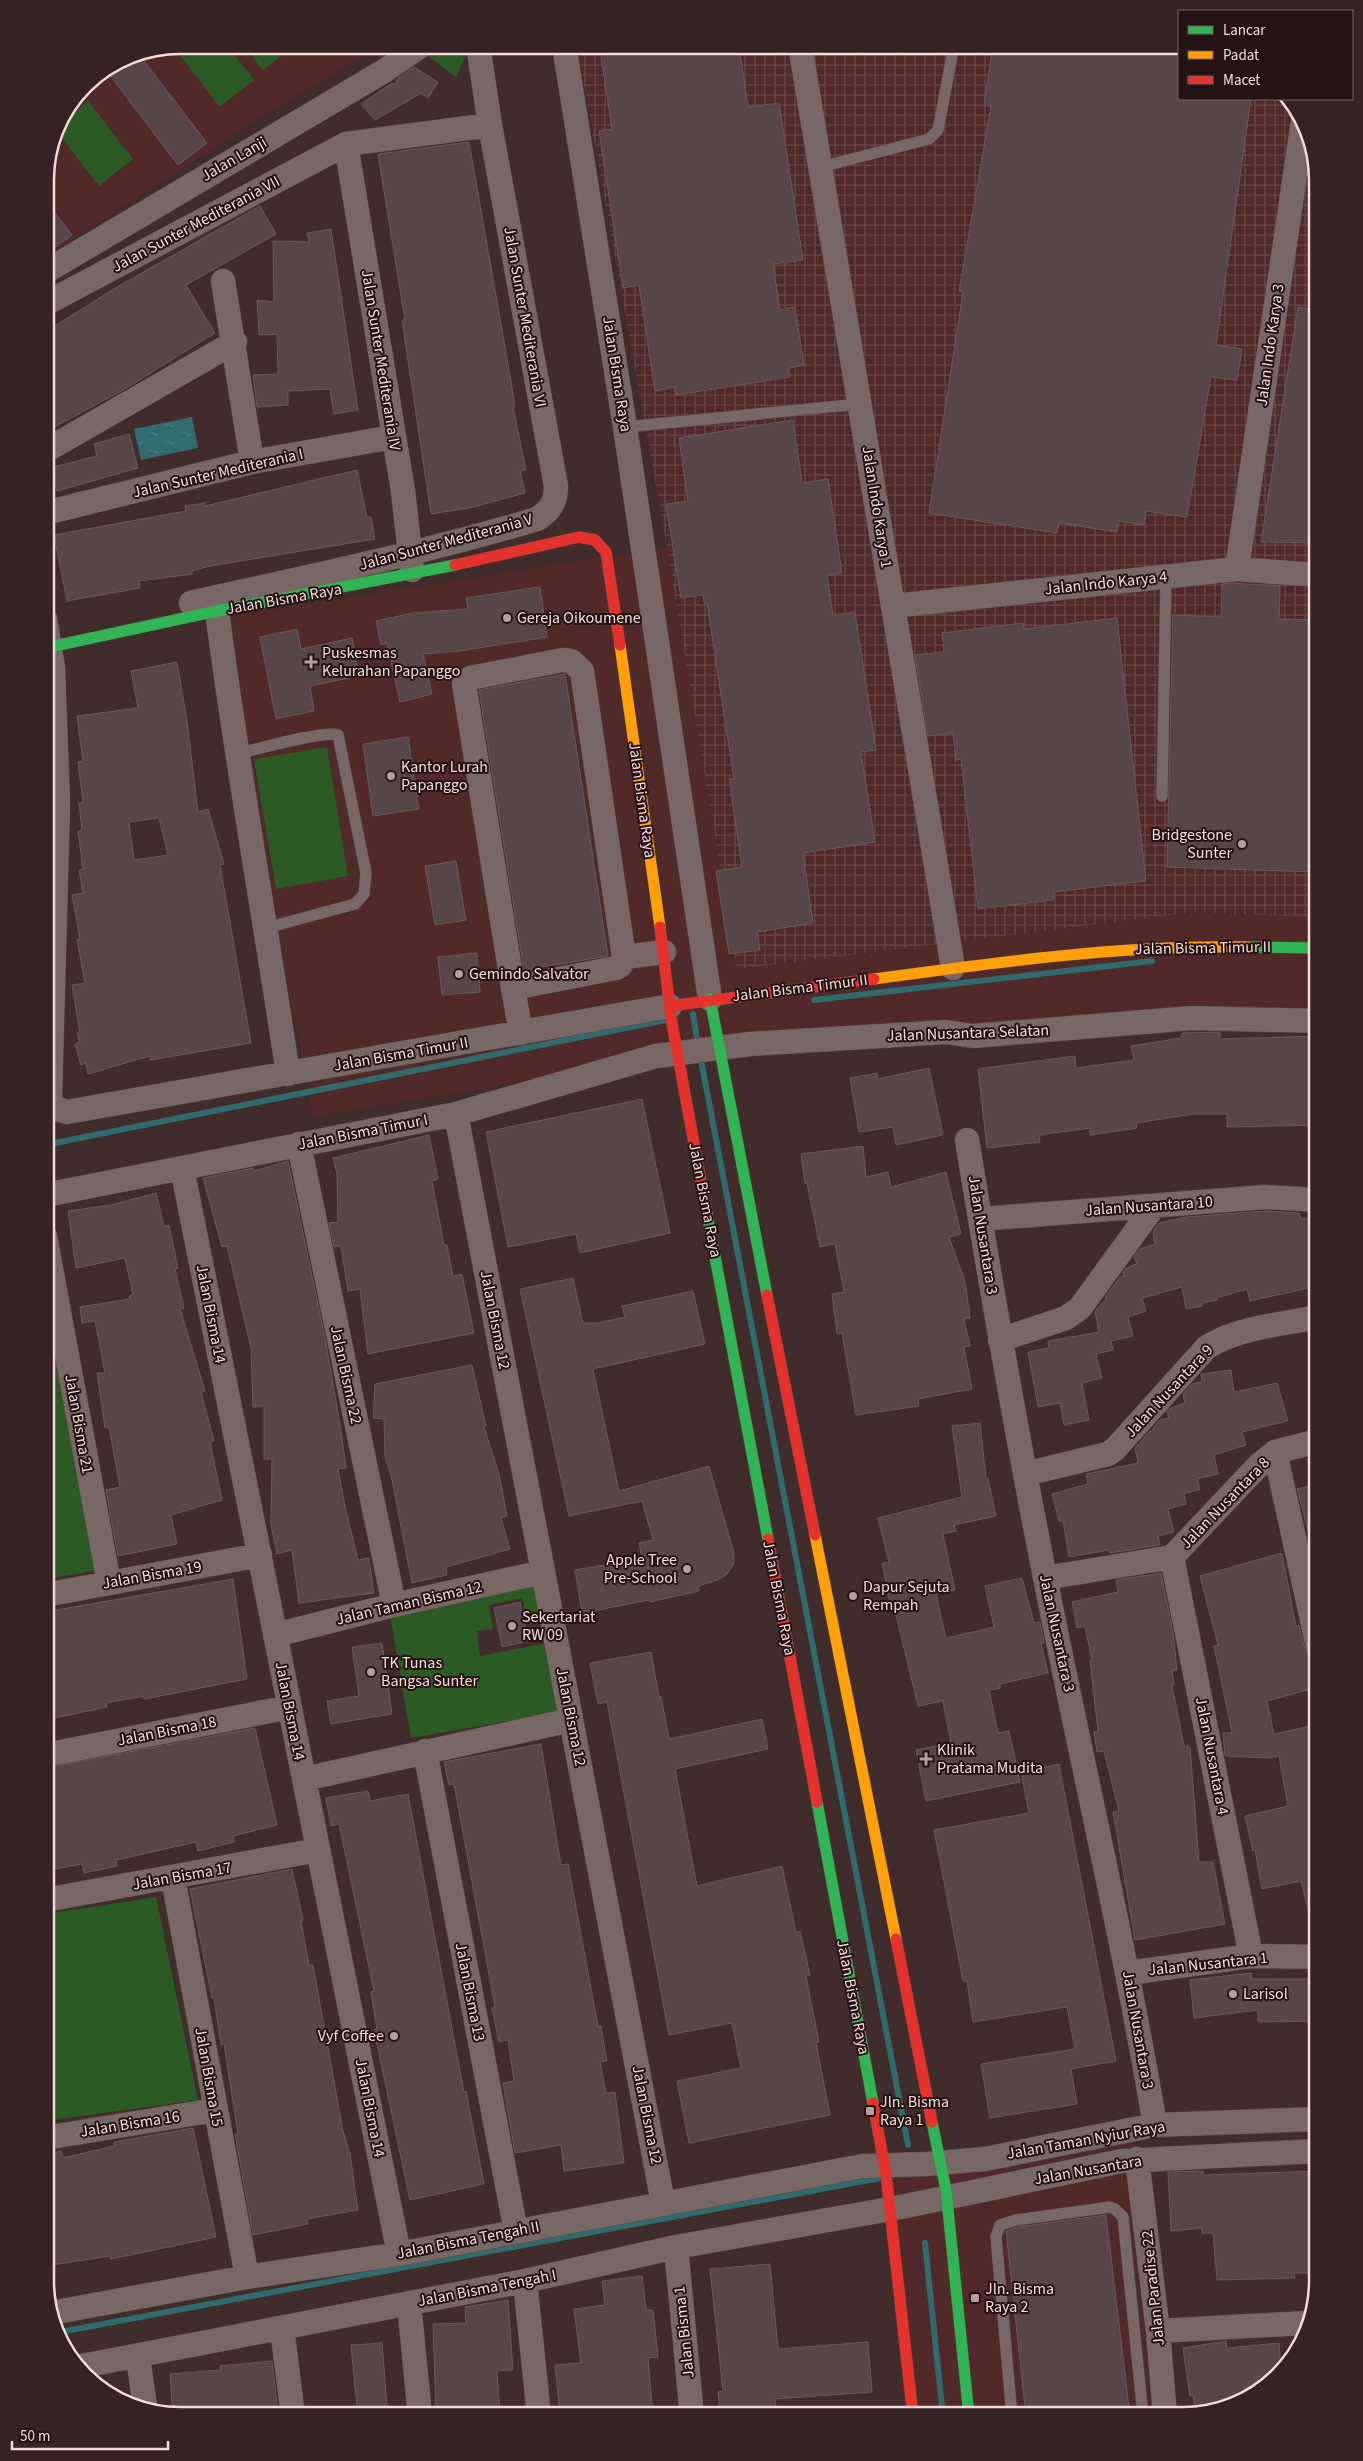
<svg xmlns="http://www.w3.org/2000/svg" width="1363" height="2461" viewBox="0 0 1363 2461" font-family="'Source Sans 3',sans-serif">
  <defs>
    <pattern id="industrial-grid" width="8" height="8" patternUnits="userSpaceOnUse" patternTransform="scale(1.25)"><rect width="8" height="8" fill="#502928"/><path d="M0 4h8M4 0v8" fill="none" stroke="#6a4747"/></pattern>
    <pattern id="water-ripples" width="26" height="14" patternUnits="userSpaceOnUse" patternTransform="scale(1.25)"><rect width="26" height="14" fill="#2f6b6f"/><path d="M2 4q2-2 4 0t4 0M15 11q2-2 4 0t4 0" fill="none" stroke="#4e8083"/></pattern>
  </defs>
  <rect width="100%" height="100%" fill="#402c2b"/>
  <path fill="#502928" d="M179 45H372L375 50 269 112 45 258V171L55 128 85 84 128 55Z
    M667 547 737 969 1195 912 1318 917V1025L1172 1020 667 1058 313 1117 220 618Z
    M1133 2129 1150 2257 1165 2416H905L879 2163Z"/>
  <path fill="url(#industrial-grid)" d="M577 45H1179V99H1285L1308 128 1318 179V917L1195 912 737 969 667 547Z"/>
  <path fill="#2b5a25" d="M179 45H227L254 80 220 107 175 49Z
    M243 45H295L263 70Z
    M438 45H471L456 77 428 56Z
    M88 101 133 159 99 186 55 129Z
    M327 747 348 876 276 889 254 759Z
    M58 1352 101 1570 45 1579V1355Z
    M538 1577 546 1613 527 1618 522 1598 489 1605 493 1629 477 1631 480 1656 552 1642 567 1711 411 1738 389 1609Z
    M156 1897 198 2100 45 2121V1914Z"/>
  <path fill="url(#water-ripples)" d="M192 417 198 448 141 460 134 429Z"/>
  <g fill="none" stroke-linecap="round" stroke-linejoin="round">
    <path stroke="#2f6b6f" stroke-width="6" d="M814 1000 1152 961
      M693 1014 698 1045
      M700 1055 908 2145
      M45 1145 666 1020
      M925 2243 943 2416
      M55 2333 880 2178"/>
  </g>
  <path fill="#574648" stroke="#69595a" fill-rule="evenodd" d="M624 45H739L748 107 779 103 803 260 773 264 780 310 795 307 804 365 789 368 790 377 676 395 675 387 655 391 639 285 623 288 599 131 612 129 600 49Z
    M993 45H1098L1128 50V45H1155L1179 49V99H1251L1216 345 1242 349 1237 380 1211 377 1187 517 1146 511 1144 525 1119 521 1117 532 1059 523 1057 533 929 513 963 292 959 291 991 106 984 105Z
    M138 53 207 143 178 165 106 70 128 55Z
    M414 67 438 82 428 98 421 93 375 120 361 104 392 83 394 85 399 77Z
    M469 142 511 381 515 407H513L526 470 520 471 525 493 470 508 431 514 402 320H405L378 154Z
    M45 200 72 235 45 255Z
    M260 206 276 234 186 285 215 333 125 389 45 432V332L117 287Z
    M331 229 358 410 334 414 330 389 288 391V405L257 407 253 375 278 374 277 334 259 335 257 300 274 302 273 241 309 242 307 233Z
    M1298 307 1318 310V543L1261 542Z
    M793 420 802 483 828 479 842 573 827 575 833 615 855 612 876 750 861 752 875 842 803 853 813 923 757 932 760 950 729 954 716 871 742 867 729 779H734L707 603H704L703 595 681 598 666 504 688 501 679 438Z
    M129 434 138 468 57 491 50 468 97 456 94 444Z
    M357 470 367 517H371L375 539 210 566 192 571V574L139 581 140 588 67 601 54 535 186 511 185 506 205 503V506Z
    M1231 583 1280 586 1279 619 1318 620V796L1315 872 1167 867 1173 615 1221 617 1222 584Z
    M540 587 547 637 460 651 423 654 432 694 400 702 387 643 381 645 376 621 413 613 468 609 466 598Z
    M1117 618 1146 881 1053 892 1054 900 978 909 961 759 956 760 953 733 928 736 915 655 944 652 942 633 1023 623 1024 629Z
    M297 629 301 649 352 638 359 676 310 686 314 711 276 719 260 637Z
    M177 662 187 721 198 812 208 809 224 864 220 865 251 1043 150 1060V1056L88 1074 86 1063 81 1065 75 1044 80 1042 77 1033H80L72 985 85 983 77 940 80 939 72 895 83 893 79 870 83 869 78 831 82 830 79 803 83 802 78 762 83 761 77 716 138 708 131 671ZM159 818 168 855 134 860 129 822Z
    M565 674 608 956 524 970 479 690Z
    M408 737 419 809 373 816 363 744Z
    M456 861 466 920 435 925 425 866Z
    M477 953 480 992 442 995 438 957Z
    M1220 1032V1039L1318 1036V1125L1227 1127V1114H1194L1136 1123 1137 1128 1090 1135V1128L1039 1135 1040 1142 987 1148 978 1069 1075 1056 1076 1068 1134 1060 1131 1046 1181 1038 1182 1033Z
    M929 1068 943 1135 896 1145 893 1127 859 1132 850 1078 877 1073 878 1079Z
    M642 1099 670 1233 580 1253 576 1234 508 1247 486 1132Z
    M429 1135 438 1179 432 1181 444 1245H447L453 1276 462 1274 474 1333 368 1354 360 1289 348 1291 341 1246 334 1247 329 1223 338 1222 337 1174 333 1158Z
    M863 1146 866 1177 888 1172 891 1187 946 1172 961 1234 949 1237 965 1281 970 1318 964 1319 970 1346 964 1347 972 1389 918 1399 919 1406 856 1415 842 1333 837 1334 832 1294 844 1292 835 1244 820 1247 807 1183 805 1184 801 1154Z
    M288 1161 326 1343 341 1431 346 1468 338 1469 345 1506 358 1560 369 1558 374 1593 299 1603 292 1550 277 1554 271 1525 272 1459H264V1406L253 1407 251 1348 227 1246 222 1247 203 1178 253 1168 254 1171Z
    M156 1193 164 1226 169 1225 178 1268 175 1269 184 1308 180 1309 205 1391 201 1392 214 1441 210 1442 222 1500 171 1515 177 1544 118 1556 106 1490 120 1487 109 1427 105 1428 97 1373H105L95 1321 82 1323 80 1307 130 1299 129 1296 133 1295 125 1258 76 1268 68 1211 111 1205Z
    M1265 1211 1299 1213 1301 1219 1318 1217V1286L1250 1301 1247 1289 1216 1298 1217 1300 1202 1303V1306L1186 1309 1182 1287 1142 1298 1146 1311 1128 1317 1133 1336 1111 1341 1113 1350 1096 1354 1102 1378 1082 1383 1089 1420 1064 1425 1060 1403 1038 1407 1028 1352 1049 1348 1048 1341 1099 1332 1095 1311 1106 1299 1105 1297 1120 1277 1124 1276 1123 1272 1126 1268 1137 1264 1134 1256 1140 1249 1155 1244 1153 1231 1159 1223 1186 1217Z
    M573 1278 583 1323H597L625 1317 622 1306 693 1291 705 1344 593 1369 619 1491 709 1466 734 1553V1563L727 1574 718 1580 698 1586 699 1591 650 1602 649 1600 582 1613 575 1570 642 1558 639 1543 653 1540 642 1501 569 1516 520 1289Z
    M472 1365 486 1426 484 1427 499 1474 507 1516 501 1518 510 1549 446 1567 447 1575 412 1583 391 1475 385 1457 384 1419 373 1418 375 1384Z
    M1231 1370 1234 1392 1277 1383 1288 1421 1242 1432 1246 1445 1214 1455 1218 1474 1197 1479 1200 1489 1184 1494 1186 1504 1168 1509 1174 1532 1158 1536 1160 1545 1110 1553 1109 1550 1069 1557 1063 1520 1059 1521 1052 1494 1088 1484 1086 1474 1138 1463 1135 1448 1149 1432 1153 1431V1428L1160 1420 1169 1418 1167 1411 1171 1408 1185 1403 1183 1394 1192 1384 1202 1382 1201 1374Z
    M980 1423 986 1478H988L996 1516 954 1525 956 1531 943 1534 955 1590 936 1594 946 1638 994 1627 985 1586 1022 1578 1034 1623 1040 1622 1044 1643H1041L1048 1673 1000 1684V1688L989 1690 998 1733 1009 1731 1020 1782 926 1801 916 1750 951 1743 943 1701 918 1706 893 1602 890 1603 882 1563 889 1562 878 1518 962 1497 952 1426Z
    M1318 1484V1549L1313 1550 1297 1489Z
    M1282 1553 1296 1626 1299 1625 1305 1650 1311 1658 1318 1687 1267 1701 1274 1734 1315 1725 1318 1741V1924L1312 1925 1301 1881 1262 1889 1255 1850 1253 1851 1245 1816 1288 1806 1279 1756 1267 1758 1225 1756 1223 1733H1232L1214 1646 1218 1645 1200 1576Z
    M1161 1573 1173 1632 1177 1670 1172 1671 1174 1685H1172L1184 1746H1190L1199 1862H1213L1225 1924 1135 1940 1113 1812 1119 1811 1104 1751 1097 1752 1094 1732 1098 1731 1090 1661H1092L1085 1626 1077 1628 1072 1602 1118 1592 1116 1580Z
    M233 1579 247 1679 144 1699V1696L106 1703 107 1707 45 1720V1612Z
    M520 1602 528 1641 502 1647 494 1608Z
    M382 1643 392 1714 331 1724 327 1701 359 1696 352 1647Z
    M651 1652 659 1697 661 1696 669 1739 762 1719 768 1749 675 1769 697 1886 782 1866 796 1932 800 1931 810 1975 806 1976 819 2042 816 2043 830 2115 689 2143 677 2081 741 2068 732 2023 669 2035 607 1702 598 1704 590 1663Z
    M255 1728 277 1825 233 1836 234 1842 198 1851 196 1842 116 1860 117 1866 84 1873 82 1864 45 1871V1768Z
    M541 1744 561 1865 568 1864 598 2026H601L607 2061 600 2062 606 2093 615 2092 624 2163 564 2171 561 2145 515 2153 503 2083 514 2081 508 2040 499 2042 492 2008 495 2007 454 1784 449 1785 444 1762Z
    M1059 1764 1116 2061 1071 2069 1077 2104 990 2118 981 2064 1075 2049 1067 2007 973 2022 967 1981H963L934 1830 1029 1813 1021 1772Z
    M368 1791 370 1801 408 1794 464 2092 466 2091 484 2184 410 2200 374 2030 377 2029 371 1992 374 1991 339 1824 331 1826 326 1798Z
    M292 1869 303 1920 301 1921 309 1965H313L343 2131 350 2154 358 2210 307 2219 308 2224 253 2235 235 2134H238L224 2044 221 2045 214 1998H212L190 1889Z
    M1251 1973 1252 1979H1318V2021L1258 2022V2010L1194 2018 1190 1980Z
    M193 2128 216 2237 111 2259 110 2256 45 2266V2155L61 2151 63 2158 114 2146V2142Z
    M1203 2171V2175L1318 2171V2273H1294L1295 2278 1217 2280 1213 2233H1202V2228L1171 2231 1168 2172Z
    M1106 2215 1130 2416H1026L1006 2231 1018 2227Z
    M770 2264 778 2349 868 2342 872 2392 775 2399 777 2416H721L718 2392 723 2391 710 2269Z
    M642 2276 646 2310H653L658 2357 648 2358 653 2416H560L555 2365 581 2363 574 2309 605 2305 602 2281Z
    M508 2300 513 2370 497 2371 500 2411 436 2416 433 2324 466 2323 465 2307Z
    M1226 2341 1227 2348 1279 2343 1281 2368 1235 2406 1195 2414 1193 2395 1190 2396 1183 2348Z
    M382 2343 387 2406 357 2408 351 2345Z
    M272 2361 278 2412 242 2416H173L170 2374 221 2370 220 2366Z"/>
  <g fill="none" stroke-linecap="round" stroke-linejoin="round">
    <g stroke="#5a4948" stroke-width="12">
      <path id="lane" d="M821 167 929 139 938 130 954 45
        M625 427 860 404
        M236 754C255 750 323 730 338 735L366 873 364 894 355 904 266 928
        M1162 796 1166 576
        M1012 2416 996 2237 1000 2225 1016 2220 1110 2207 1115 2209 1123 2217 1143 2416"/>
    </g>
    <g stroke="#5a4948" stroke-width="25">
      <path id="street" d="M564 45 625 427 710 999
        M800 45 953 968
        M346 144 403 491 412 570
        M45 272 384 71 422 45
        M223 281 252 462
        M45 304 346 144 490 125
        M45 451 235 342
        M45 513 252 462 393 437
        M1237 569 1303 121
        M191 603C307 577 423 553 537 519 550 511 556 502 556 486L490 125 478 45
        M893 606 1237 569 1318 575
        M217 611C237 766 265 919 288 1074
        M45 619 53 667 58 804 50 1099 54 1108 67 1112 670 1006
        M563 660 571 661 582 671 624 957 621 965 616 968 513 988 464 684 470 678Z
        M624 957 664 952
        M513 988 521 1033
        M456 1114 663 2203
        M967 1140C991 1286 1016 1432 1045 1577 1081 1760 1124 1941 1155 2125
        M299 1144 394 1605
        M182 1168 399 2254
        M45 1195 456 1114 656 1056 750 1044 946 1032 973 1036 1192 1018 1318 1021
        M980 1219 1265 1197 1318 1200
        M45 1236 109 1583
        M1000 1340 1066 1318 1080 1308 1154 1206
        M1275 1452 1318 1647
        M1025 1474 1108 1454 1115 1449 1206 1348C1234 1328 1284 1324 1318 1317
        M1172 1557 1251 1956
        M1045 1578 1172 1557 1259 1465 1275 1452 1318 1441
        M45 1595 260 1555
        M275 1635 394 1605 543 1572
        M425 1751 516 2232
        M45 1755 290 1707
        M304 1779 571 1720
        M173 1878 247 2277
        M45 1900 318 1850
        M1128 1973 1251 1956 1318 1957
        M45 2138 215 2110
        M1137 2159 1158 2331 1165 2416
        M676 2247 692 2416
        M525 2281 539 2416
        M409 2303 420 2416
        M51 2313 247 2277 399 2254 863 2166 927 2164 985 2159 1155 2125 1318 2119
        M282 2328 293 2416
        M1158 2331 1306 2323
        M138 2357 145 2407
        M82 2366 525 2281 676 2247 901 2207 1122 2161 1318 2151"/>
    </g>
    <g stroke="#5a4948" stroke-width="12">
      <path id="fast" d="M45 648 217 611 455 565
        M1247 947 1318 948
        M710 999 767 1295
        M707 1214 768 1539
        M817 1802 873 2103
        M932 2122 946 2190 969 2416"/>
    </g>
    <g stroke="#5a4948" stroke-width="12">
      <path id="slow" d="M620 645 660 927
        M874 979C998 962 1122 945 1247 947
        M815 1535 896 1939"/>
    </g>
    <g stroke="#5a4948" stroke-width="12">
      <path id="jam" d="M455 565 579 537 595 540 606 552 620 645
        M660 927 671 1018 707 1214
        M670 1006 874 979
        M767 1295 815 1535
        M768 1539 817 1802
        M896 1939 932 2122
        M873 2103 886 2174 913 2416"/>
    </g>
    <use href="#lane" stroke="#776866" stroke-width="11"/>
    <use href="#street" stroke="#776866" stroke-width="24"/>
    <use href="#fast" stroke="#30b455" stroke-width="11"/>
    <use href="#slow" stroke="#ff9f0a" stroke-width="11"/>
    <use href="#jam" stroke="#e5322d" stroke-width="11"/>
  </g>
  <g fill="#b59e9c" stroke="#231312" stroke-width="2">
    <circle cx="507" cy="618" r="5"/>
    <path d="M308.5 654.5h5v5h5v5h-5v5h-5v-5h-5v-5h5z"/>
    <circle cx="391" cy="776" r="5"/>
    <circle cx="1242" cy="844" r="5"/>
    <circle cx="459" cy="974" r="5"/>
    <circle cx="687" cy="1569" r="5"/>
    <circle cx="853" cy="1596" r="5"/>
    <circle cx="512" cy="1626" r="5"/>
    <circle cx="371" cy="1672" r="5"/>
    <path d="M923.5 1751.5h5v5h5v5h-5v5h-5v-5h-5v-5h5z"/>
    <circle cx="1233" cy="1994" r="5"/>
    <circle cx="394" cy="2036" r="5"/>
    <rect x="865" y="2106" width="10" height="10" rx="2.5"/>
    <rect x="970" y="2293" width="10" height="10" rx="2.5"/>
  </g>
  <g text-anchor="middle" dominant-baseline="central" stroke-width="4" stroke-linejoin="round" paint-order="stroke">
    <g font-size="16" fill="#f4dbd9" stroke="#231312">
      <text transform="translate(234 159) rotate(-30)">Jalan Lanji</text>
      <text transform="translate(196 224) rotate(-28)">Jalan Sunter Mediterania VII</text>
      <text transform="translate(525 317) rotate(80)">Jalan Sunter Mediterania VI</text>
      <text transform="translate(1270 345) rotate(-82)">Jalan Indo Karya 3</text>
      <text transform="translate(381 360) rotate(81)">Jalan Sunter Mediterania IV</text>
      <text transform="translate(617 374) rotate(81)">Jalan Bisma Raya</text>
      <text transform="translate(218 473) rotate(-13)">Jalan Sunter Mediterania I</text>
      <text transform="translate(877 507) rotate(81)">Jalan Indo Karya 1</text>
      <text transform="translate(446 542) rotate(-15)">Jalan Sunter Mediterania V</text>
      <text transform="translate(1106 583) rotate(-6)">Jalan Indo Karya 4</text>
      <text transform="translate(284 599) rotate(-10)">Jalan Bisma Raya</text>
      <text transform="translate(642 800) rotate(82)">Jalan Bisma Raya</text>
      <text transform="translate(1203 948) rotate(-1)">Jalan Bisma Timur II</text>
      <text transform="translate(800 988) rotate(-7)">Jalan Bisma Timur II</text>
      <text transform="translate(968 1033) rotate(-2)">Jalan Nusantara Selatan</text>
      <text transform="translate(401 1054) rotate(-10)">Jalan Bisma Timur II</text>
      <text transform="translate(363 1132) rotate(-11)">Jalan Bisma Timur I</text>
      <text transform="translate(705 1200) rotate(79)">Jalan Bisma Raya</text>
      <text transform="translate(1149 1206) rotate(-4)">Jalan Nusantara 10</text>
      <text transform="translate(983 1235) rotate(81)">Jalan Nusantara 3</text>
      <text transform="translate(211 1314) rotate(79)">Jalan Bisma 14</text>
      <text transform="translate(495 1320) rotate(79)">Jalan Bisma 12</text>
      <text transform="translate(346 1375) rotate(78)">Jalan Bisma 22</text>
      <text transform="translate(1169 1391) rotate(-47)">Jalan Nusantara 9</text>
      <text transform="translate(79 1424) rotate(80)">Jalan Bisma 21</text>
      <text transform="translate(1225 1503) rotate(-46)">Jalan Nusantara 8</text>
      <text transform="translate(152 1575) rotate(-10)">Jalan Bisma 19</text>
      <text transform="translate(779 1598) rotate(79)">Jalan Bisma Raya</text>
      <text transform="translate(409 1603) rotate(-13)">Jalan Taman Bisma 12</text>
      <text transform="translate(1057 1633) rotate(78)">Jalan Nusantara 3</text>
      <text transform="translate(290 1711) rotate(79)">Jalan Bisma 14</text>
      <text transform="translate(571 1717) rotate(79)">Jalan Bisma 12</text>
      <text transform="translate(167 1731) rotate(-11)">Jalan Bisma 18</text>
      <text transform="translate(1212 1756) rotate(79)">Jalan Nusantara 4</text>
      <text transform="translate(182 1876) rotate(-10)">Jalan Bisma 17</text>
      <text transform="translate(1208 1964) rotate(-6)">Jalan Nusantara 1</text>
      <text transform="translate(470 1992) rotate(79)">Jalan Bisma 13</text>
      <text transform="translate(853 1997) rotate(79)">Jalan Bisma Raya</text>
      <text transform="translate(1138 2030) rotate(80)">Jalan Nusantara 3</text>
      <text transform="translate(209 2077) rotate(80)">Jalan Bisma 15</text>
      <text transform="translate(370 2108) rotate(79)">Jalan Bisma 14</text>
      <text transform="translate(647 2115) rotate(79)">Jalan Bisma 12</text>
      <text transform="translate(130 2124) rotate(-9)">Jalan Bisma 16</text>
      <text transform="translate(1086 2140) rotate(-10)">Jalan Taman Nyiur Raya</text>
      <text transform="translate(1088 2170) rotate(-10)">Jalan Nusantara</text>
      <text transform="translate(468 2240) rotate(-11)">Jalan Bisma Tengah II</text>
      <text transform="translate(487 2288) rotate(-11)">Jalan Bisma Tengah I</text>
      <text transform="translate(1153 2288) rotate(-96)">Jalan Paradise 22</text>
      <text transform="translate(684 2332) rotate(-96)">Jalan Bisma 1</text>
    </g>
    <g font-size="16" fill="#f4dbd9" stroke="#231312" text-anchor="start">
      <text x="517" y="618">Gereja Oikoumene</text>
      <text x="322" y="653">Puskesmas<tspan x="322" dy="18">Kelurahan Papanggo</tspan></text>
      <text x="401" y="767">Kantor Lurah<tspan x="401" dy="18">Papanggo</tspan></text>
      <text x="1232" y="835" text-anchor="end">Bridgestone<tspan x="1232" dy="18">Sunter</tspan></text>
      <text x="469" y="974">Gemindo Salvator</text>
      <text x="677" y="1560" text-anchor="end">Apple Tree<tspan x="677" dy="18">Pre-School</tspan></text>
      <text x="863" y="1587">Dapur Sejuta<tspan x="863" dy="18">Rempah</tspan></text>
      <text x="522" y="1617">Sekertariat<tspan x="522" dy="18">RW 09</tspan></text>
      <text x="381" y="1663">TK Tunas<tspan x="381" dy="18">Bangsa Sunter</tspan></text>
      <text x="937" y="1750">Klinik<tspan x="937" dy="18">Pratama Mudita</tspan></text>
      <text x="1243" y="1994">Larisol</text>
      <text x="384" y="2036" text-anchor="end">Vyf Coffee</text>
      <text x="880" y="2102">Jln. Bisma<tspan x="880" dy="18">Raya 1</tspan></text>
      <text x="985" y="2289">Jln. Bisma<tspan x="985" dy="18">Raya 2</tspan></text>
    </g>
  </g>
  <path d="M0 0H1363V2461H0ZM180 54H1183A126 126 0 0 1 1309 180V2281A126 126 0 0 1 1183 2407H180A126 126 0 0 1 54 2281V180A126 126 0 0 1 180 54Z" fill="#342322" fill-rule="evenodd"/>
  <path fill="none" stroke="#f4dbd9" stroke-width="2.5" d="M180 54H1183A126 126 0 0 1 1309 180V2281A126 126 0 0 1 1183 2407H180A126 126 0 0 1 54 2281V180A126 126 0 0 1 180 54Z"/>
  <rect x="1178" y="10" width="175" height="90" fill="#231312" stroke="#776362"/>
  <rect x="1188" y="26" width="25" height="8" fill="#30b455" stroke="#776362"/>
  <text x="1223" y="35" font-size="15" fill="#f4dbd9">Lancar</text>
  <rect x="1188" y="51" width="25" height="8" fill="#ff9f0a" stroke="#776362"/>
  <text x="1223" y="60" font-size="15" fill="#f4dbd9">Padat</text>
  <rect x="1188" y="76" width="25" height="8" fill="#e5322d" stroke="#776362"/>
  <text x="1223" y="85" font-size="15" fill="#f4dbd9">Macet</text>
  <path d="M12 2441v8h156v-8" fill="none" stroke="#f4dbd9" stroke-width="2.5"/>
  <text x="20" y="2441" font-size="15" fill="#f4dbd9" stroke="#231312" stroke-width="4" paint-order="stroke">50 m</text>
</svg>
